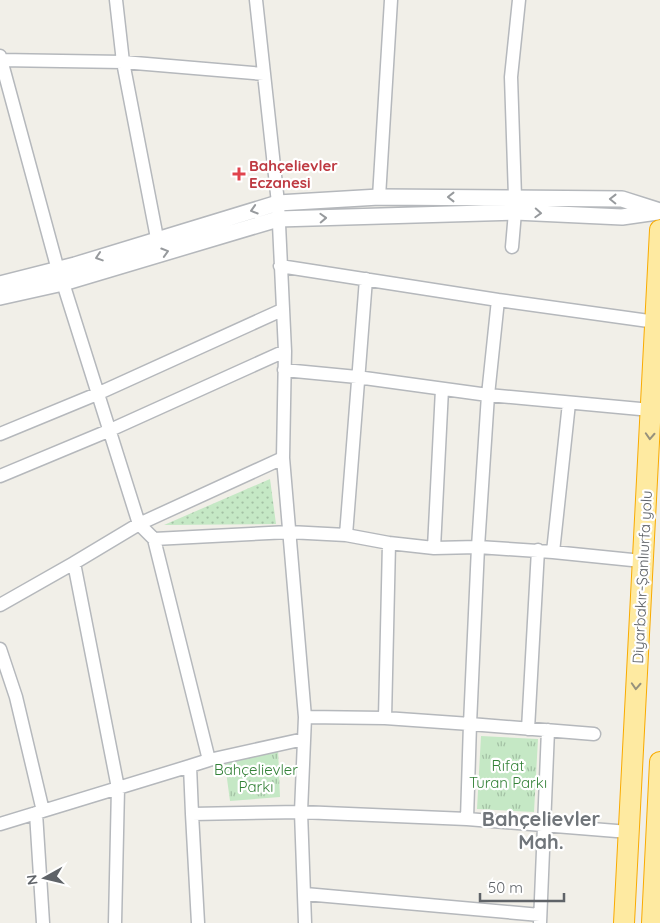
<svg xmlns="http://www.w3.org/2000/svg" width="660" height="923" viewBox="0 0 660 923" font-family="Quicksand,sans-serif">
  <defs>
    <pattern id="grass-dots" width="8" height="8" patternUnits="userSpaceOnUse" patternTransform="scale(1.25)"><rect width="8" height="8" fill="#c5e8c5"/><path d="M2 2h.1M6 6h.1" fill="none" stroke="#a3c0a4" stroke-width="1.8" stroke-linecap="round"/></pattern>
    <pattern id="park-tufts" width="24" height="20" patternUnits="userSpaceOnUse" patternTransform="scale(1.25)"><rect width="24" height="20" fill="#c5e8c5"/><path d="M3 7l-1-3M5 7V3M7 7l1-3M15 17l-1-3M17 17v-4M19 17l1-3" fill="none" stroke="#a3c0a4"/></pattern>
  </defs>
  <rect width="100%" height="100%" fill="#f1efe8"/>
  <path fill="url(#grass-dots)" d="M270 479 276 524 164 525Z"/>
  <path fill="url(#park-tufts)" d="M481 736 538 739 534 812 477 809Z
    M278 749 280 797 230 801 225 764Z"/>
  <g fill="none" stroke-linecap="round" stroke-linejoin="round">
    <g stroke="#b5b8bc" stroke-width="15">
      <path id="minor" d="M116 0 123 62 157 238
        M0 56 58 270
        M0 60 123 62 264 74
        M379 197 391 0
        M515 197 511 77 519 0
        M512 247 515 212
        M280 266 498 300 488 395 651 410
        M63 283 139 524 154 539 209 760 304 739
        M498 300 656 322
        M284 370 357 377 488 395 478 547 553 552 569 403
        M0 434 97 394 282 310
        M283 458 305 717 301 812 305 923
        M0 476 108 431 285 351
        M346 535 366 279
        M154 539 289 532 346 535 389 543 434 548 478 547 470 724 385 718 305 717
        M434 548 442 389
        M553 552 642 561
        M0 605 74 563
        M0 649 16 697 43 811
        M385 718 389 543
        M528 729 538 550
        M36 813 43 923
        M192 814 190 766 209 760
        M467 819 470 724 594 734
        M0 824 190 766
        M305 894 540 915
        M115 923 118 788 74 563 139 524 283 458 285 351 278 203 256 0
        M198 923 192 814 301 812 467 819 629 832
        M540 923 548 730"/>
    </g>
    <g stroke="#b5b8bc" stroke-width="18">
      <path id="tertiary" d="M0 284 75 265 278 203 379 197 622 199 660 211
        M0 297 63 283 278 219 515 212 622 217 657 212"/>
    </g>
    <g stroke="#f9ab00" stroke-width="22">
      <path id="trunk" d="M624 923 660 230
        M652 923 660 762"/>
    </g>
    <use href="#minor" stroke="#fff" stroke-width="12"/>
    <use href="#tertiary" stroke="#fff" stroke-width="15"/>
    <use href="#trunk" stroke="#feeaa1" stroke-width="20"/>
  </g>
  <defs><path id="oneway-chevron" d="M-2-3.5L2.5 0L-2 3.5" fill="none" stroke-width="1.6" stroke-linecap="round" stroke-linejoin="round" transform="scale(1.25)"/></defs>
  <g stroke="#979a9d">
    <use href="#oneway-chevron" transform="translate(451 197) rotate(180)"/>
    <use href="#oneway-chevron" transform="translate(613 199) rotate(-179)"/>
    <use href="#oneway-chevron" transform="translate(254 210) rotate(163)"/>
    <use href="#oneway-chevron" transform="translate(538 213) rotate(3)"/>
    <use href="#oneway-chevron" transform="translate(323 218) rotate(-2)"/>
    <use href="#oneway-chevron" transform="translate(165 252) rotate(-17)"/>
    <use href="#oneway-chevron" transform="translate(99 257) rotate(162)"/>
  </g>
  <g stroke="#97927c">
    <use href="#oneway-chevron" transform="translate(650 436) rotate(93)"/>
    <use href="#oneway-chevron" transform="translate(636 686) rotate(93)"/>
  </g>
  <path fill="#e0444e" stroke="#fff" stroke-width="2" d="M236.5 166.5h5v5h5v5h-5v5h-5v-5h-5v-5h5z"/>
  <g text-anchor="middle" dominant-baseline="central" stroke-width="4.5" stroke-linejoin="round" paint-order="stroke">
    <g font-size="15" font-weight="bold" fill="#be3a42" stroke="#fff" text-anchor="start">
      <text x="249" y="165">Bahçelievler<tspan x="249" dy="17">Eczanesi</tspan></text>
    </g>
    <g font-size="15" fill="#5f6368" stroke="#fff">
      <text transform="translate(642 577) rotate(-87)">Diyarbakır-Şanlıurfa yolu</text>
    </g>
    <g font-size="15" fill="#348238" stroke="#fff">
      <text x="508" y="765">Rıfat<tspan x="508" dy="17">Turan Parkı</tspan></text>
      <text x="256" y="769">Bahçelievler<tspan x="256" dy="17">Parkı</tspan></text>
    </g>
    <g font-size="20" font-weight="bold" fill="#70757a" stroke="#fff">
      <text x="541" y="818">Bahçelievler<tspan x="541" dy="23">Mah.</tspan></text>
    </g>
  </g>
  <g transform="translate(45 878) rotate(262)" stroke="#ffffff" stroke-width="4" paint-order="stroke">
  <path d="M0-4L9 19L0 12L-9 19Z" fill="#5f6368"/>
  <text y="-8" font-size="14" font-weight="bold" text-anchor="middle" fill="#5f6368">N</text>
  </g>
  <path d="M480 893v8h84v-8" fill="none" stroke="#5f6368" stroke-width="2.5"/>
  <text x="488" y="893" font-size="15" fill="#5f6368" stroke="#ffffff" stroke-width="4" paint-order="stroke">50 m</text>
</svg>
